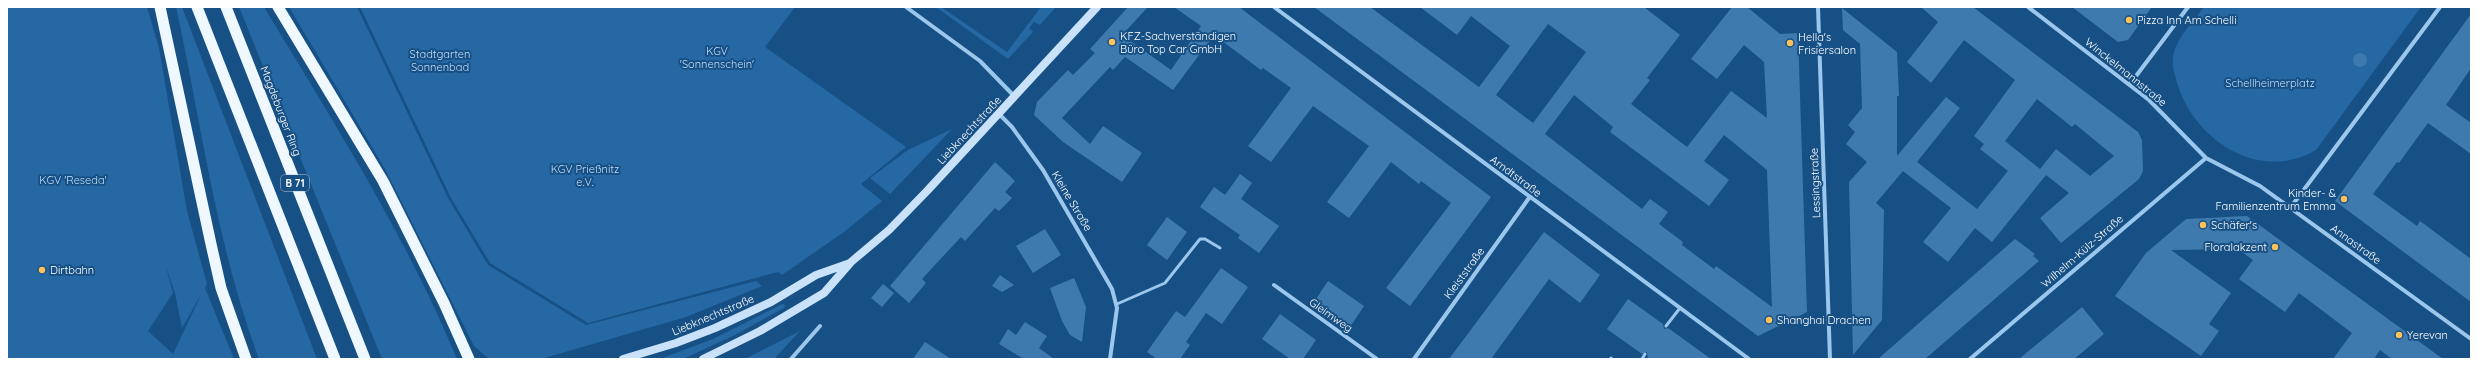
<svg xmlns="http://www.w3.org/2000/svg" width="2478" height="366" viewBox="0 0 2478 366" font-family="Quicksand,sans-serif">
  <rect width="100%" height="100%" fill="#175085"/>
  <path fill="#2568a3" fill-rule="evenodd" d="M7 7H147L159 48 187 211 207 284 205 288 234 359H7ZM166 267 175 293 182 328 202 293 173 354 148 331 173 293Z
    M176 7H182L317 359H259C216 244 202 126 176 7Z
    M239 7H264C333 121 406 236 457 359H382Z
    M289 7H357L448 198 488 265 586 325 756 281 762 286 686 317 541 359H489L474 346 385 169Z
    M360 7H795L765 47 906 147 861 184 882 201 844 232 782 275 778 272 588 323 490 263 451 198Z
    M936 7H941L1007 52 1041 7H1056L1040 25 1034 22 1029 28 1033 32 1008 59Z
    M2204 7H2421L2316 150C2258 184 2191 138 2176 79 2174 73 2172 65 2173 58 2175 39 2193 22 2204 7Z
    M952 129 890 194 870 178 908 150Z
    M782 304 785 305 784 308 735 335 683 359H660L713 339Z
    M800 331 774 359H745Z"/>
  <path fill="#3f7aaf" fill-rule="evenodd" d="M1128 7H1148L1122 35 1171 70 1201 26 1174 7H1239L1491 197 1410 306 1386 288 1451 203 1421 181 1419 184 1391 162 1349 218 1327 202 1369 146 1313 106 1271 162 1248 146 1291 88 1263 68 1261 70 1214 35 1173 90 1125 57 1113 70 1110 67 1062 118 1090 144 1103 126 1142 153 1122 182 1063 142 1034 115 1037 102 1068 70 1073 75 1095 53 1090 49Z
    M1314 7H1370L1479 87 1510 46 1471 16 1457 35 1420 7H1644L1680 35 1647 78 1650 80 1631 104 1687 147 1731 91 1767 118 1764 62 1744 45 1717 79 1691 59 1732 7H1747L1780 34 1798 33 1807 312 1758 336ZM1548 24 1586 52 1533 123 1496 95ZM1574 95 1613 127 1610 132 1709 206 1729 180 1704 161 1724 135 1767 170 1772 307 1716 266 1714 269 1682 245 1683 242 1659 224 1668 212 1650 199 1642 209 1545 134Z
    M1921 7H1973L2138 132 2142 140 2143 171 2139 179 2061 243 2040 218 2069 193 2046 175 1992 242 1975 228 1948 262 1923 242 1951 208 1903 171 1876 203 1884 210 1882 320 1853 355 1849 182 1867 162 1846 144 1855 132 1848 125 1862 108 1860 44 1843 30 1842 8 1897 52 1899 96H1897V156L1946 97 1960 108 1917 162 1977 209 2008 171 1980 149 1984 144 1974 136 2015 80 1964 40 1931 83 1907 62 1938 22ZM2037 99 2072 127 2075 124 2114 156 2090 176 2056 149 2040 169 2005 141Z
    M2072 7H2152L2128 40 2118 42Z
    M2471 14V68L2446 105 2471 123V154L2428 123 2399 163 2397 162 2373 194 2417 226 2420 221 2471 259V302L2335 201Z
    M2353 60a7 7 0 1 1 14 0a7 7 0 1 1-14 0Z
    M995 162 1015 181 1005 192 1012 198 999 211 995 208 965 241 961 237 922 279 926 283 909 303 890 286Z
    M1240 174 1252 183 1241 199 1279 226 1259 253 1238 238 1240 235 1200 207 1214 187 1225 195Z
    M2247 216 2288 246 2443 359H2392L2380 350 2374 359H2333L2352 333 2299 293 2285 312 2239 279 2253 260 2238 249 2171 250 2231 293 2209 324 2219 331 2201 356 2115 296 2146 253 2186 219Z
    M1167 217 1187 232 1167 260 1147 245Z
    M1045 229 1061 255 1033 273 1016 246Z
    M1544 232 1600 275 1580 303 1549 279 1491 359H1449Z
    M2015 239 2035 254 2033 256 2039 261 1925 359H1878Z
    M1221 268 1248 287 1222 324 1206 313 1186 342 1190 345 1180 359H1157L1147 352 1176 311 1185 317Z
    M1000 275 1014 285 1002 292 992 286Z
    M1074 278 1086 307 1082 342 1070 335 1062 321 1050 288Z
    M1328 281 1364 306 1350 327 1314 302Z
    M883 284 894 293 882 307 871 298Z
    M1628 299 1663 324 1664 329 1668 328 1711 359H1648L1647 352 1642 354 1607 329Z
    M2082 307 2104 334 2085 350 2074 359H2019Z
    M1280 314 1316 340 1303 359H1290L1262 339Z
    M1025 322 1047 336 1039 348 1054 359H1024L999 344 1008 329 1016 335Z
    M925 342 951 359H913Z"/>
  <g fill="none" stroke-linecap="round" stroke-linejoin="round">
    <path stroke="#9cc7ed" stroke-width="3" d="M1117 304 1165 283 1200 239H1205L1220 248
      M1666 326 1680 308
      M1611 358 1612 359
      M1642 359 1645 354"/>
    <path stroke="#9cc7ed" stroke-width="4" d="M906 7 980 61 1015 97
      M1274 7 1749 359
      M1818 7 1830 359
      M2028 7 2149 100 2206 158 2260 186 2471 339
      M2130 84 2188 7
      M999 114 1012 127 1043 170 1112 289 1117 308 1110 359
      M2291 207 2440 7
      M1274 285 1377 359
      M791 359 820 326
      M1414 359 1529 198
      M1970 359 2206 158"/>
    <path stroke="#c9e2f9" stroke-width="8" d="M623 359 676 343 715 328 771 302 816 275 850 263
      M703 359 760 331 824 293 851 262 889 230 927 191 1097 7"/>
    <path stroke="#f0f8ff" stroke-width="11" d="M160 7 211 244 221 288 246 359
      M197 7 335 359
      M226 7 365 359
      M278 7 383 181 444 303 469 359"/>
  </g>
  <g fill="#ffc258" stroke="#175085" stroke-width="1.5">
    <circle cx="2129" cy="20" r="4"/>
    <circle cx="1112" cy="42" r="4"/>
    <circle cx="1790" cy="43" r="4"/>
    <circle cx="2344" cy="199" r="4"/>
    <circle cx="2203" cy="225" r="4"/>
    <circle cx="2275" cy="247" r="4"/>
    <circle cx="42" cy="270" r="4"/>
    <circle cx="1769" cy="320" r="4"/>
    <circle cx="2399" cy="335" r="4"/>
  </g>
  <g text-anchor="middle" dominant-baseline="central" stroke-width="4" stroke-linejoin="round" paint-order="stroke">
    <rect fill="#175085" stroke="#b9cada" stroke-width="1" x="281" y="175" width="28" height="16" rx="3"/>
    <g font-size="10" font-weight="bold" fill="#fff">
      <text x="295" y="183">B 71</text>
    </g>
    <g font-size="11" fill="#fff" stroke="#175085" text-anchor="start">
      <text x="2137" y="20">Pizza Inn Am Schelli</text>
      <text x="1120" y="36">KFZ-Sachverständigen<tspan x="1120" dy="13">Büro Top Car GmbH</tspan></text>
      <text x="1798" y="37">Hella's<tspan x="1798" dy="13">Frisiersalon</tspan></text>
      <text x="2336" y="193" text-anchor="end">Kinder- &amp;<tspan x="2336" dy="13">Familienzentrum Emma</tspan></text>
      <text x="2211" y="225">Schäfer's</text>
      <text x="2267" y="247" text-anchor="end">Floralakzent</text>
      <text x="50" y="270">Dirtbahn</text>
      <text x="1777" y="320">Shanghai Drachen</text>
      <text x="2407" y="335">Yerevan</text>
    </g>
    <g font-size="11" fill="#c1dffa" stroke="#175085">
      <text x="717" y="51">KGV<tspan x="717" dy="13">'Sonnenschein'</tspan></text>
      <text x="440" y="54">Stadtgarten<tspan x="440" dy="13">Sonnenbad</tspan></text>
      <text x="2270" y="83">Schellheimerplatz</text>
      <text x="585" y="169">KGV Prießnitz<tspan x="585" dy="13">e.V.</tspan></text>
      <text x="73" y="180">KGV 'Reseda'</text>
    </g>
    <g font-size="11" fill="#fff" stroke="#175085">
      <text transform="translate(2126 72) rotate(39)">Winckelmannstraße</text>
      <text transform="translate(281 111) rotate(69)">Magdeburger Ring</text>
      <text transform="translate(969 130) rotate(-47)">Liebknechtstraße</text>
      <text transform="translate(1516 176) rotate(37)">Arndtstraße</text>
      <text transform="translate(1815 183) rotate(-92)">Lessingstraße</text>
      <text transform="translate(1072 201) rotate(59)">Kleine Straße</text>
      <text transform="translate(2356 244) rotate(36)">Annastraße</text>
      <text transform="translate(2082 251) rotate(-41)">Wilhelm-Külz-Straße</text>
      <text transform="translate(1464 273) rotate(-54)">Kleiststraße</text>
      <text transform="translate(713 315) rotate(-23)">Liebknechtstraße</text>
      <text transform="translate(1331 315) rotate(35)">Gleimweg</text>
    </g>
  </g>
  <rect width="2478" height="366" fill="none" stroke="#ffffff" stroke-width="16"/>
</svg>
